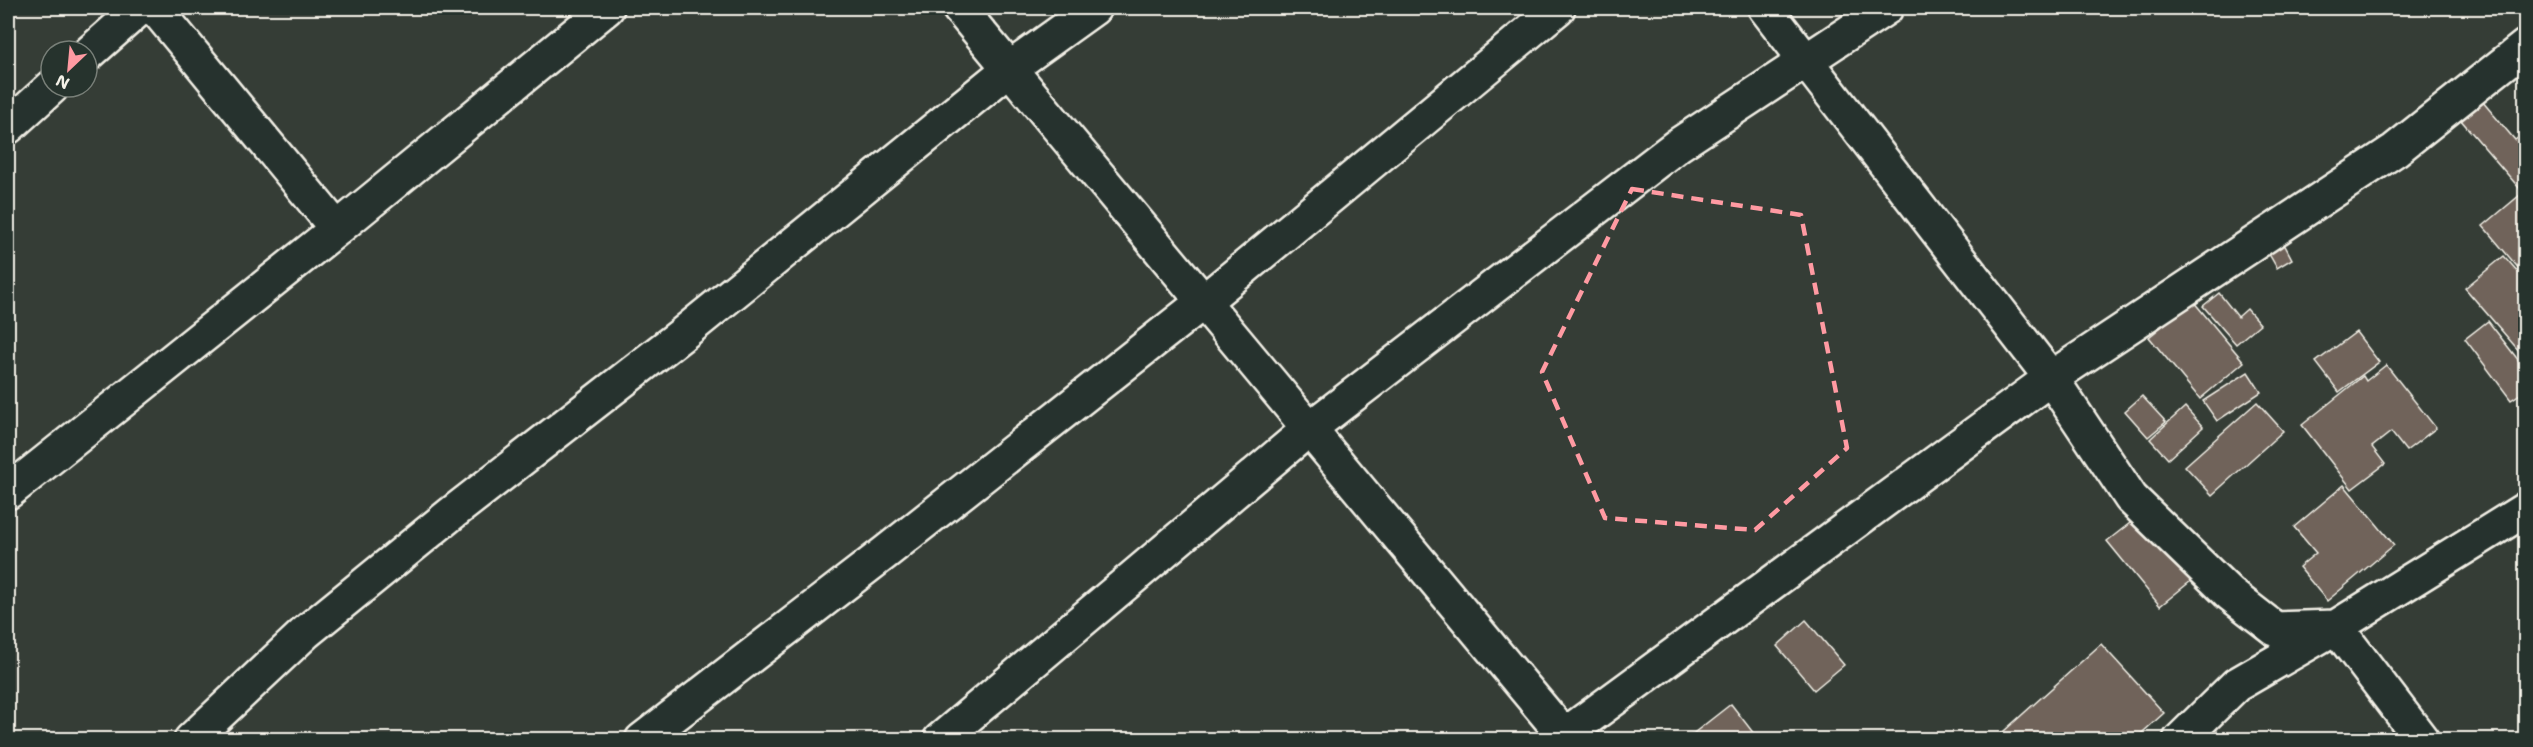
<svg xmlns="http://www.w3.org/2000/svg" width="2533" height="747" viewBox="0 0 2533 747" font-family="'Shantell Sans',sans-serif">
  <rect width="100%" height="100%" fill="#353d36"/>
  <filter id="ink" filterUnits="userSpaceOnUse"><feTurbulence type="fractalNoise" baseFrequency=".0167" numOctaves="2"/><feDisplacementMap in="SourceGraphic" scale="12" xChannelSelector="R" yChannelSelector="G"/><feConvolveMatrix kernelMatrix="1 2 1 2 8 2 1 2 1" color-interpolation-filters="sRGB"/></filter>
  <g filter="url(#ink)">
    <path fill="#6f635a" stroke="#f4f1e8" stroke-width="1.5" d="M2482 101 2515 140 2526 132V196L2460 119Z
      M2520 195 2526 201V277L2483 226Z
      M2281 238 2292 259 2277 268 2265 247Z
      M2504 256 2526 281V359L2465 288Z
      M2219 293 2238 317 2247 309 2260 324 2236 344 2203 306Z
      M2193 301 2244 362 2200 399 2149 337Z
      M2488 321 2526 370V390L2511 400 2465 339Z
      M2356 332 2379 362 2339 392 2316 362Z
      M2386 365 2436 428 2406 451 2391 432 2372 447 2385 464 2352 489 2302 425 2363 376 2366 381Z
      M2248 372 2261 392 2217 421 2203 401Z
      M2142 396 2166 422 2148 437 2125 411Z
      M2257 402 2283 431 2212 495 2185 466Z
      M2185 407 2203 427 2168 459 2150 439Z
      M2344 485 2394 545 2327 601 2299 567 2316 553 2294 527Z
      M2139 516 2191 581 2160 606 2107 541Z
      M1806 620 1844 665 1814 690 1777 646Z
      M2101 644 2164 713 2134 740H1994Z
      M1731 704 1755 735 1748 740H1685Z"/>
    <g fill="none" stroke-linecap="round" stroke-linejoin="round">
      <g stroke="#f4f1e8" stroke-width="38">
        <path id="street" d="M155 8 337 229
          M959 8 1568 740
          M1765 8 2051 378 2131 498 2230 594 2275 629 2336 627 2422 740
          M87 55 140 8
          M8 127 52 87
          M8 492 337 229 607 8
          M191 740 306 632 451 514 680 336 1009 69 1094 8
          M642 740 886 552 1203 302 1558 8
          M940 740 1309 429 1678 145 1886 8
          M1558 740 2051 378 2395 150 2526 46
          M2180 740 2236 685 2336 627 2526 509"/>
      </g>
      <use href="#street" stroke="#26332d" stroke-width="33"/>
    </g>
  </g>
  <path fill="none" stroke="#ff9aa2" stroke-width="4.5" stroke-dasharray="12 8" stroke-linejoin="round" d="M1632 189 1801 215 1847 448 1755 530 1605 518 1542 372Z"/>
  <rect width="2533" height="747" fill="none" stroke="#26332d" stroke-width="30"/>
  <rect x="15" y="15" width="2503" height="717" fill="none" stroke="#f4f1e8" stroke-width="2" filter="url(#ink)"/>
  <g transform="translate(69 69) rotate(206)"><circle r="28" fill="#26332d" stroke="#787f78" stroke-width="1.5"/>
  <path d="M0-4.5L10 22L0 15L-10 22Z" fill="#ff9aa2"/>
  <text y="-9" font-size="16" font-weight="bold" text-anchor="middle" fill="#f4f1e8">N</text>
  </g>
</svg>
